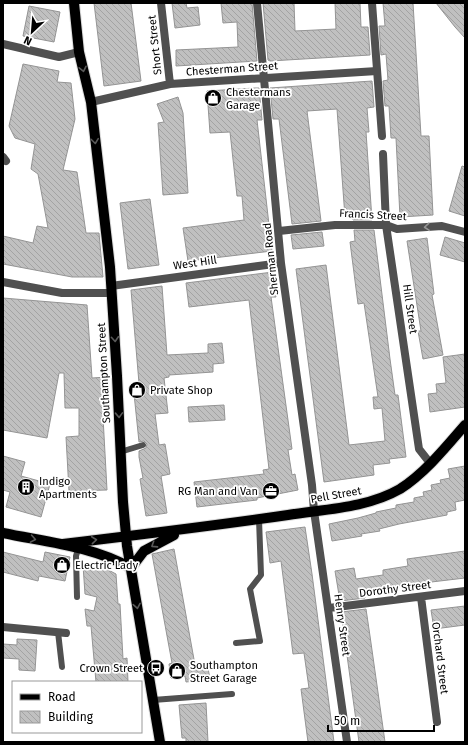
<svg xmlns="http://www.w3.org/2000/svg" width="468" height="745" viewBox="0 0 468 745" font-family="'Fira Sans',sans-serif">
  <defs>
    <pattern id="building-back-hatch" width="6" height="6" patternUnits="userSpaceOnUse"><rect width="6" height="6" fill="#c0c0c0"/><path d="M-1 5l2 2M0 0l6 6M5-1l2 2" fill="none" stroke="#a3a3a3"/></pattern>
  </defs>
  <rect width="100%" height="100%" fill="#fff"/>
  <path fill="url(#building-back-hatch)" stroke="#949494" d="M94 3H131L141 81 104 86Z
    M172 3H186L187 8 198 7 200 25 175 28Z
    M221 3H252L257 61 176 66V50L238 47 237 22 223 23Z
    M263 3H294L295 31 336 29 335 3H360L361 27H368L370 55 270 61 268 60Z
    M383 3H413L421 136H429L433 215 400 217 396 138H391L389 106H385L383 81 388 80 386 54 381 55 379 26H385Z
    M436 3H465V38L455 27Z
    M29 6 60 12 54 42 23 36Z
    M23 64 59 71 57 82 71 83 75 119 63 170 77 172 86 233H99L103 277H72L3 264V236L33 243 37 226 48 228 38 174 31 169 35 144 15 138 9 126Z
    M372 81 374 107 367 108 369 132H366L372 220H353L352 217H345L337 109 307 111 321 221 292 224 279 119H273L270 88Z
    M255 88H259L262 120H257L272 251 188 261 183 228 244 220 242 196H237L230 132 210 133 207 91Z
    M178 97 183 113 188 193 163 195 158 123 164 122 157 104Z
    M462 166 465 167V216L449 211Z
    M150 199 159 265 128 269 120 203Z
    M354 230H374L390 359 395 395H398L406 457 389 459 390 463 373 465 374 475 324 482 296 269 326 265 349 445 385 441 382 408 374 409 373 397H378L364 303 358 304 350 242 355 241Z
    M322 232 324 246 293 249 291 235Z
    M445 237 465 243V262L440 255Z
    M427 238 434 294 432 295 443 355 423 359 418 331H421L407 241Z
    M273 272 276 297H271L292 449 288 450 292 475 295 474 298 490 257 498V500L197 507 194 482 264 474 263 470 269 469 249 300 189 307 186 283Z
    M162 286 167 355 208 353V344L222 343 224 363 213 364V372L169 375V377L164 378 168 413 155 414 159 445 165 444 170 474 161 476 167 513 146 516 140 479 143 478 139 457V451L146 448 147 444 144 441 139 442 133 384 139 383 131 290Z
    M3 298 87 305 92 378 107 377 109 417H103L107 490 69 491 66 437 79 436V408H65L64 373H59L47 438 3 430Z
    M465 354V407L430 412 428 394 437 393 436 384 446 383 443 357Z
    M224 405 225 420 189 422 188 407Z
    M3 456 25 462 21 476 50 484 41 517 6 507 10 492 3 490Z
    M465 466V500L455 502 456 510 447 512V515L399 524 379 529 380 531 361 534 362 536 332 541 329 524 358 518 376 513V512L396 508V505L414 502V498L424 496 423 492 432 490 431 485 441 483 440 480 450 478 448 469Z
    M305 527 312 574 334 742H308L301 689 309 688 304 653 293 654 281 561 270 563 266 532Z
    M174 549 195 665 207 663 210 679 186 682 185 676 171 678 169 664 172 663 152 554Z
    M465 551V578L364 590 365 598 340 601 335 571 354 568 356 579 383 575V570L408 566 407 559Z
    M3 552 43 562 45 552 70 557 65 581 39 576 38 581 3 572Z
    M97 564 116 574 118 604H120L123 659 127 658 128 682H96L91 626H87L85 609 94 611 97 597 85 594 83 565Z
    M465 606V625L434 629 431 610Z
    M366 609 370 636 385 742H359L341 612Z
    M17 639 37 640 35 671 19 670V659L3 658V644L17 645Z
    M206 703 208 742H186V738H182L179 705Z"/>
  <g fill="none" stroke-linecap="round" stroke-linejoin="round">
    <g stroke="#dbdbdb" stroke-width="12">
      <path id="primary" d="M74 3 79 52 91 102 110 267 117 376 123 502 127 546 160 742
        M3 533C46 542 92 546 131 568
        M63 544C138 535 213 526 288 515 326 509 367 508 400 489 425 473 446 447 465 425
        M131 568 144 551 174 535"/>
    </g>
    <path stroke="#505050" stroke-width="6" d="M120 452 143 445
      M77 597 76 556 78 549
      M58 632 62 667
      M236 643 260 641 250 589 261 575 259 519
      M153 700 232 694"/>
    <path stroke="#505050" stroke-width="8" d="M161 3 170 84
      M257 3 281 263 312 485 314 511 347 742
      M372 3 382 136
      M3 44 59 57 79 52
      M91 102 170 84 377 71
      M383 154 386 225 419 449 430 463
      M3 157 6 161
      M279 231 335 225H386L397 229 442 226 465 232
      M3 282 62 293H112
      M111 286 281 263
      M421 597 437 722
      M329 608 465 591
      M3 627 66 633"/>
    <use href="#primary" stroke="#000" stroke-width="10"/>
  </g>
  <defs><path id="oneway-chevron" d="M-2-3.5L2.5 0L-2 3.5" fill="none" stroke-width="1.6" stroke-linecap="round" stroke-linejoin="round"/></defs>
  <g stroke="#595959">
    <use href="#oneway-chevron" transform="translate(83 69) rotate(78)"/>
    <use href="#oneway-chevron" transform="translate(95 141) rotate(83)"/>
    <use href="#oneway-chevron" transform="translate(115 339) rotate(86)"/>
    <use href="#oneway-chevron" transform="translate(119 415) rotate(88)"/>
    <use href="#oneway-chevron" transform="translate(33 539) rotate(10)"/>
    <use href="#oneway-chevron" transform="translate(94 540) rotate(-6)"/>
    <use href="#oneway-chevron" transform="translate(154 545) rotate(147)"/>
    <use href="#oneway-chevron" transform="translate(137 606) rotate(80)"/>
  </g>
  <use stroke="#969696" href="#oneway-chevron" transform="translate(427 227) rotate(175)"/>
  <defs>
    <g id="shop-disc" transform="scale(0.9)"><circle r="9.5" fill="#000" stroke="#fff"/><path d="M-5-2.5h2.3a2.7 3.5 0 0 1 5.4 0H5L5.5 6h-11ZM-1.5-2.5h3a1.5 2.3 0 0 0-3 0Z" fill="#fff"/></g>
    <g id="building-disc" transform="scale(0.9)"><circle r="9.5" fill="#000" stroke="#fff"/><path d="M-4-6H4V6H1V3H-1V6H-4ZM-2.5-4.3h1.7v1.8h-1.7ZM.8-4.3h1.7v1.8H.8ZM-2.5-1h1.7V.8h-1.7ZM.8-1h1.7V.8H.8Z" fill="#fff"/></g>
    <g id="office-disc" transform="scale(0.9)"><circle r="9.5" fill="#000" stroke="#fff"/><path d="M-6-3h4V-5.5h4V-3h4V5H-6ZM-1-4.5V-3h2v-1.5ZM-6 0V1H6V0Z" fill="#fff"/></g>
    <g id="bus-disc" transform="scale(0.9)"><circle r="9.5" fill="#000" stroke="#fff"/><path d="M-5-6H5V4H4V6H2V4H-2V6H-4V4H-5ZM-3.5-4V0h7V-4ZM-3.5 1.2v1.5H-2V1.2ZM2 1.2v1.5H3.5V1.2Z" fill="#fff"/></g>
  </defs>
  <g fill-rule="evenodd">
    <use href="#shop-disc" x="213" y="98"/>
    <use href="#shop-disc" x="137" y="390"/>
    <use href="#building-disc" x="26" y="487"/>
    <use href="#office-disc" x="271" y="491"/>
    <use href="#shop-disc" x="62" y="565"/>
    <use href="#bus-disc" x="156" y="668"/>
    <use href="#shop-disc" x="177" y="671"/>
  </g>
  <g text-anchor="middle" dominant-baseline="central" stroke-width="3.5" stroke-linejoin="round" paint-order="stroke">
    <g font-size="11" fill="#000" stroke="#fff">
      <text transform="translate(155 45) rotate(-96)">Short Street</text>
      <text transform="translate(232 69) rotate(-4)">Chesterman Street</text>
      <text transform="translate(373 215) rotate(3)">Francis Street</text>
      <text transform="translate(271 259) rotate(-96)">Sherman Road</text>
      <text transform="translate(195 263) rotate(-8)">West Hill</text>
      <text transform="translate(410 309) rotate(82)">Hill Street</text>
      <text transform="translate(104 373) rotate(-93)">Southampton Street</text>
      <text transform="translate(336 495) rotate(-10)">Pell Street</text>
      <text transform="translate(395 589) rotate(-7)">Dorothy Street</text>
      <text transform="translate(342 625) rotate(82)">Henry Street</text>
      <text transform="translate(440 658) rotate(83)">Orchard Street</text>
    </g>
    <g font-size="11" fill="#000" stroke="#fff" text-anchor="start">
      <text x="226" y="92">Chestermans<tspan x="226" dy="13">Garage</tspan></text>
      <text x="150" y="390">Private Shop</text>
      <text x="39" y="481">Indigo<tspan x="39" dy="13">Apartments</tspan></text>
      <text x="258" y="491" text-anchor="end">RG Man and Van</text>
      <text x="75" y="565">Electric Lady</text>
      <text x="190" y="665">Southampton<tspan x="190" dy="13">Street Garage</tspan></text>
      <text x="143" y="668" text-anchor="end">Crown Street</text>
    </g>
  </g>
  <rect width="468" height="745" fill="none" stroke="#000000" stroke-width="8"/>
  <rect x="12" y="681" width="130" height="52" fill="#ffffff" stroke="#999999"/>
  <rect x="20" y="694" width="20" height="6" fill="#000000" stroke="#999999"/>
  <text x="48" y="701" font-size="12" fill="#000000">Road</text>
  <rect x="20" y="711" width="20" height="12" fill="url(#building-back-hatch)" stroke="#999999"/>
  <text x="48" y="721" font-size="12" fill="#000000">Building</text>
  <g transform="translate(32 32) rotate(206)" stroke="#ffffff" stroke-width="3" paint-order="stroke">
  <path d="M0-3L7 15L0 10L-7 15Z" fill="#000000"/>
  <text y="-6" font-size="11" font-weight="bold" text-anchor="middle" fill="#000000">N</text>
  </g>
  <path d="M328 725v6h106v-6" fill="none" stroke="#000000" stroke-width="2"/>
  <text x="334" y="725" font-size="12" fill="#000000" stroke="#ffffff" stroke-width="3" paint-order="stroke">50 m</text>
</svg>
